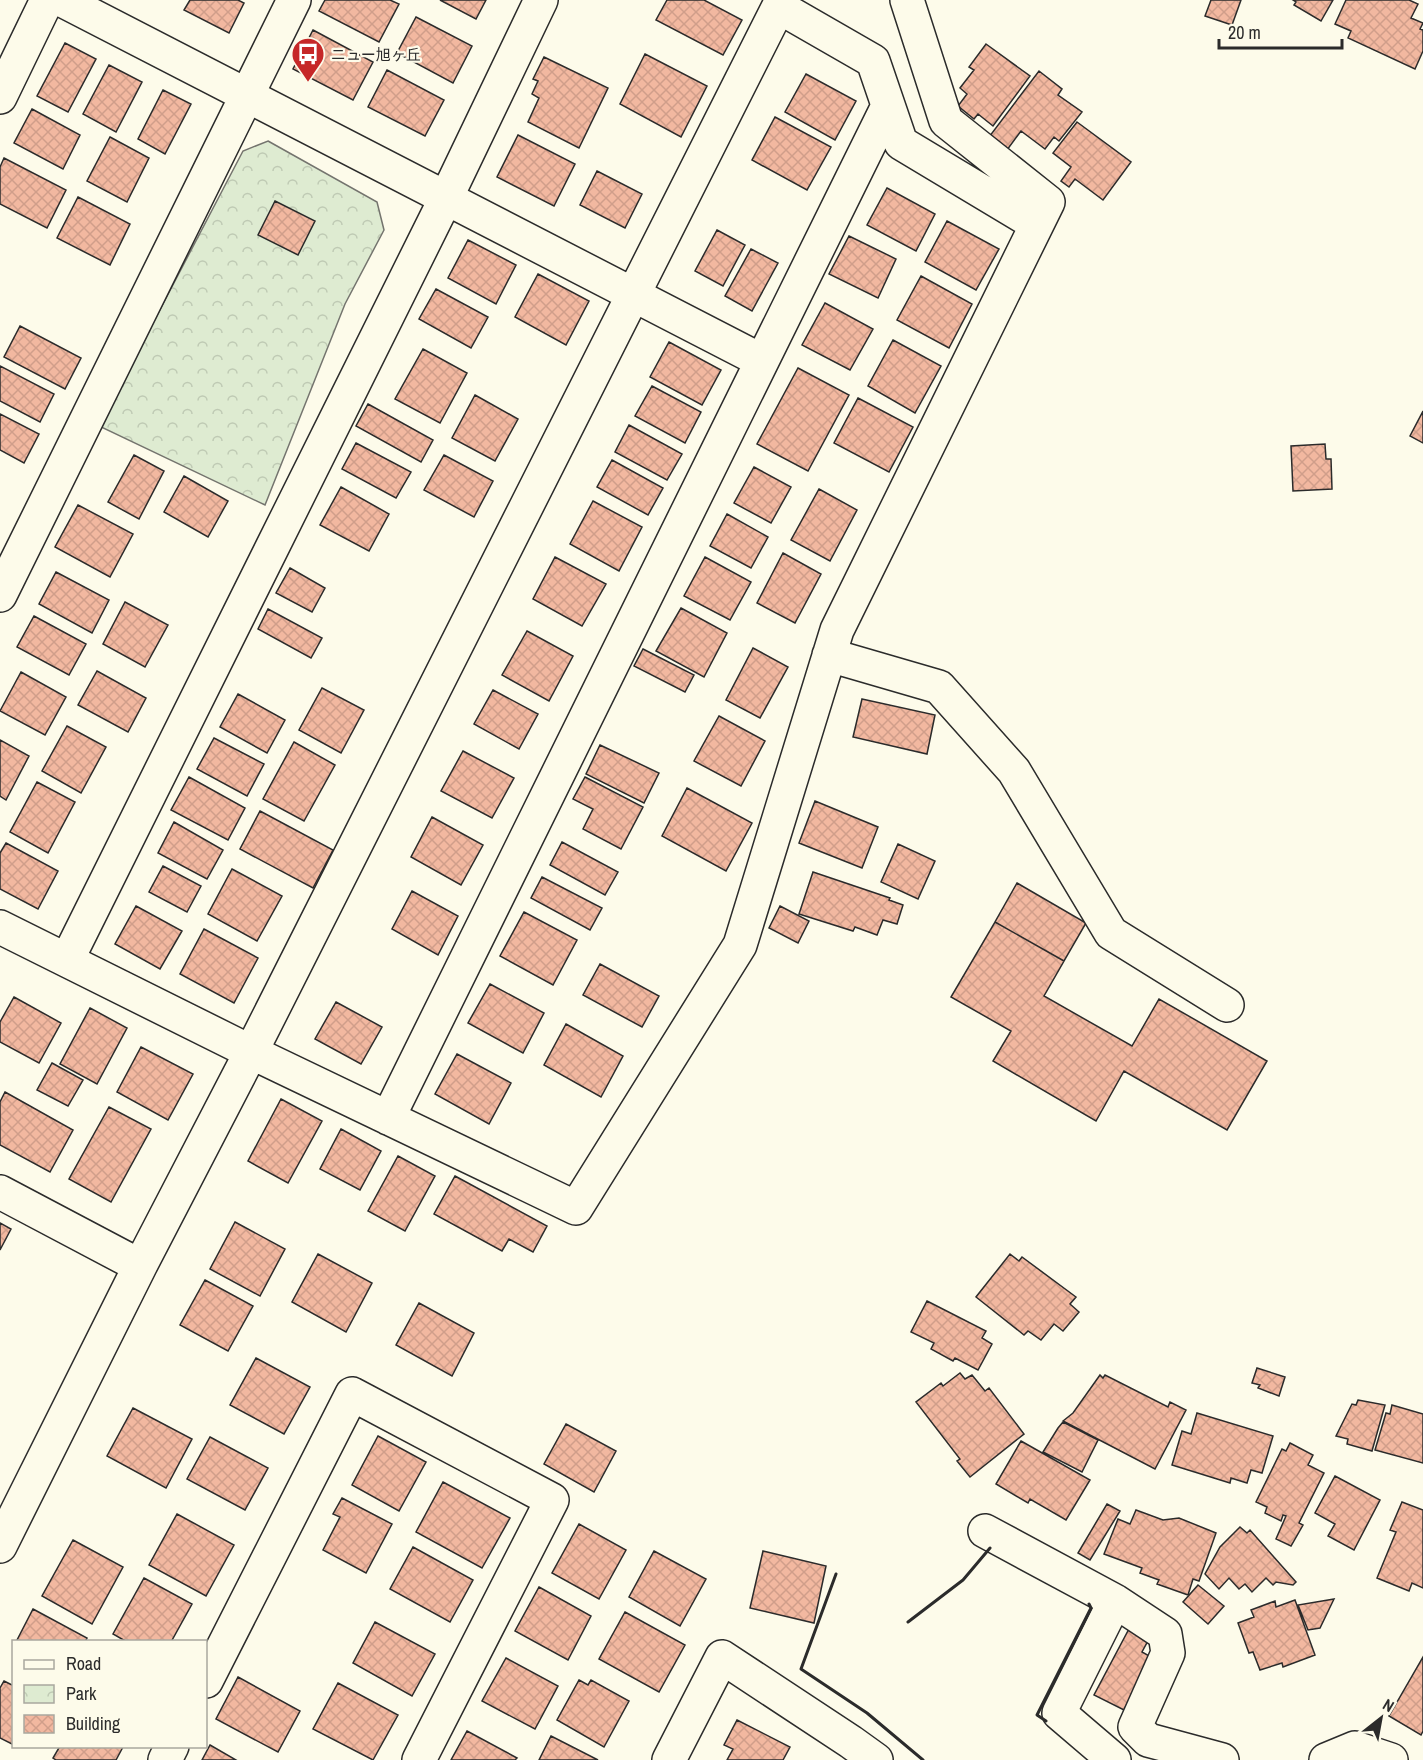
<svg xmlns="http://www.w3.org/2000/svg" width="1423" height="1760" viewBox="0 0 1423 1760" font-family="'Archivo Narrow','Noto Sans JP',sans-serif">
  <defs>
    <pattern id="park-crowns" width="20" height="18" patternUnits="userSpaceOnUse" patternTransform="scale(1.5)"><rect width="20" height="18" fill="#deebd1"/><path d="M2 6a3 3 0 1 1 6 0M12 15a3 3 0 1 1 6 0" fill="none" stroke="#bfcab4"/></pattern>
    <pattern id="building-cross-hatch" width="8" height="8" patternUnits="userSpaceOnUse" patternTransform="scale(1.5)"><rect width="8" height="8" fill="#f2b8a0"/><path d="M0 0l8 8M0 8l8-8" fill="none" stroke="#d09e8a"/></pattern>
  </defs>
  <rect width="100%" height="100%" fill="#fdfbea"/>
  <path fill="url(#park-crowns)" stroke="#74746e" stroke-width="1.5" d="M268 141 377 202 384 230 345 304 265 505 99 426 243 151Z"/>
  <path fill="url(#building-cross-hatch)" stroke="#2b2b2b" stroke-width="1.5" d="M190 0H238L244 3 229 33 184 10Z
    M325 0H390L399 4 379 42 319 11Z
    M440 0H486L476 19Z
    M667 0H704L742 20 723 55 656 20Z
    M1211 0H1241L1232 25 1205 16Z
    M1293 0H1333L1321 21 1294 5 1296 2Z
    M1346 0H1409L1418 4 1411 18 1423 23 1420 29 1423 30V51L1415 69 1348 38 1351 31 1335 24Z
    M416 17 472 46 453 83 397 53Z
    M313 30 373 62 353 100 293 69Z
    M65 43 96 59 68 112 37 96Z
    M986 44 1030 76 993 126 978 114 974 119 958 106 967 94 960 88 974 70 969 67Z
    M645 54 707 86 681 137 620 104Z
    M544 57 608 88 579 148 528 122 539 98 532 94 538 81 533 79Z
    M109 65 142 82 116 132 83 114Z
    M387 70 444 100 425 136 368 107Z
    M1039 71 1062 89 1058 95 1082 112 1059 141 1054 137 1045 149 1021 131 1007 150 989 137Z
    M806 74 856 101 835 140 785 112Z
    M163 90 191 104 165 154 138 139Z
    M32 109 80 135 63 169 14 143Z
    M775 117 831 147 807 190 752 160Z
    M1077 122 1131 162 1103 200 1075 179 1069 187 1061 181 1071 167 1053 153Z
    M518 135 575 164 554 206 497 177Z
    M110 137 149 158 127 202 87 181Z
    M4 158 66 190 47 228 0 204V167Z
    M597 171 642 194 625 228 580 205Z
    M887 188 935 214 916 251 867 225Z
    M78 197 130 224 110 265 57 238Z
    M275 201 315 221 298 255 258 235Z
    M947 221 999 249 976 290 925 262Z
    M717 230 745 245 723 286 695 271Z
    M849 236 896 259 878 298 829 274Z
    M468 240 516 265 496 304 448 278Z
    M751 249 778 263 752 311 725 296Z
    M538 274 589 301 566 345 515 317Z
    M921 276 972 304 949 348 897 320Z
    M436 289 488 317 471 348 419 319Z
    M825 303 873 329 850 370 802 345Z
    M20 326 81 358 65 389 4 357Z
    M893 340 941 366 915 413 868 386Z
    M669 342 721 370 702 405 650 377Z
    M423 349 467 373 440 423 395 399Z
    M0 366 54 394 40 422 0 401Z
    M798 368 849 395 808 471 757 444Z
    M652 386 701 412 685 443 635 416Z
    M475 395 518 419 495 461 452 438Z
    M858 398 913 427 889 472 834 443Z
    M368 404 433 440 421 462 356 426Z
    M1423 411V443L1410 436Z
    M0 414 39 434 24 463 0 450Z
    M629 425 682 454 667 480 615 452Z
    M356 443 411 472 396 498 342 469Z
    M1325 444 1326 459H1331L1332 489 1293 491 1291 446Z
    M134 455 164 471 139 519 108 502Z
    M444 455 493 481 474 517 424 490Z
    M612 460 663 488 648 515 597 487Z
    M754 467 791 487 771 523 734 503Z
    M184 476 228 501 208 537 164 512Z
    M341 487 389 514 369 551 320 525Z
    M819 489 857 510 830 561 791 540Z
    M593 501 642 527 619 571 570 544Z
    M78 505 133 534 110 577 55 547Z
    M727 514 768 537 751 568 710 546Z
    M783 553 821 574 795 623 757 603Z
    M555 557 606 584 582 626 533 599Z
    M705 557 751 582 730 620 684 596Z
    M290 568 325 588 312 612 276 593Z
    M56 572 109 600 92 633 39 604Z
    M125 602 168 625 145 667 103 644Z
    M681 608 727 633 704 677 656 651Z
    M268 609 322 638 311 658 258 629Z
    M34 616 86 644 69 675 17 647Z
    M527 631 573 656 549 701 502 675Z
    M753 648 788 667 760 718 726 700Z
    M643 649 694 675 685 692 634 666Z
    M97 671 146 698 128 732 78 705Z
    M21 672 66 697 45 735 0 711Z
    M322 688 364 710 341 753 299 730Z
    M493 690 538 714 519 749 474 724Z
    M238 694 285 720 267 753 220 727Z
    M862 699 935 715 927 754 853 737Z
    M719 716 765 741 741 786 694 761Z
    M67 726 106 747 81 793 42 771Z
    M214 738 264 764 247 796 197 769Z
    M0 740 29 756 6 800 0 796Z
    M294 742 335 765 304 821 263 799Z
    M600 745 659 773 644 803 586 774Z
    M463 751 514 778 492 818 441 791Z
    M189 777 245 808 228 840 171 810Z
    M585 777 643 807 621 849 583 829 593 809 573 799Z
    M37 782 75 802 48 853 10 832Z
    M687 788 752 823 726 871 662 836Z
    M815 801 878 827 862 868 799 843Z
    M260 811 333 850 313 888 240 849Z
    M432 817 483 845 461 885 411 857Z
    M174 822 223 850 207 879 158 853Z
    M562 842 618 872 605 895 550 865Z
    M6 843 58 871 38 909 0 889V853Z
    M898 844 935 861 918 899 881 882Z
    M163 866 201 886 187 912 149 892Z
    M232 869 282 896 257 941 208 914Z
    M813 872 890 898 889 900 903 905 897 924 883 920 877 935 855 927 853 931 799 914Z
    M542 877 602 908 590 930 531 898Z
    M1017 883 1086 923 1064 961 995 922Z
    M412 891 458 916 438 955 392 929Z
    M136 906 182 931 160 969 115 944Z
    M780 906 809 921 798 943 769 928Z
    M524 912 577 940 553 985 500 956Z
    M995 922 1064 961 1044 996 1132 1046 1159 999 1267 1061 1227 1130 1124 1071 1096 1121 993 1061 1011 1031 951 997Z
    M204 929 258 958 234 1003 180 974Z
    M600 964 659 996 642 1027 583 995Z
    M490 984 544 1013 523 1053 468 1023Z
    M14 997 61 1023 39 1063 0 1042V1022Z
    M336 1002 382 1027 361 1064 315 1039Z
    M90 1008 127 1028 97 1084 60 1064Z
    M566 1024 623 1056 601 1097 544 1065Z
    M141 1047 193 1074 168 1120 117 1092Z
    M457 1054 511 1083 489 1124 435 1094Z
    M52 1063 83 1080 68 1106 37 1090Z
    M5 1092 73 1130 50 1172 0 1145V1102Z
    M281 1099 322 1121 288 1183 248 1161Z
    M109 1107 151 1129 111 1202 69 1179Z
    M341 1129 381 1151 360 1190 320 1169Z
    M398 1156 435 1176 405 1231 368 1211Z
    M455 1176 547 1226 533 1252 509 1239 502 1251 434 1214Z
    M235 1222 285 1249 260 1296 210 1269Z
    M0 1223 11 1229 0 1250Z
    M318 1254 372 1283 346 1332 292 1302Z
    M1010 1254 1019 1261 1022 1257 1076 1297 1070 1304 1079 1312 1063 1331 1054 1324 1041 1340 1028 1331 1024 1335 976 1297Z
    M205 1280 253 1306 228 1351 180 1325Z
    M927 1301 986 1331 982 1338 992 1344 978 1370 955 1358 953 1361 931 1349 934 1343 911 1332Z
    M419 1303 474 1333 452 1376 396 1345Z
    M256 1358 310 1387 284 1434 230 1405Z
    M1257 1368 1285 1377 1279 1396 1258 1388 1260 1385 1252 1383Z
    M960 1373 965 1379 972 1375 985 1391 989 1388 1024 1434 970 1477 957 1461 960 1459 916 1402 941 1383 943 1386Z
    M1100 1375 1103 1378 1105 1375 1168 1407 1170 1402 1186 1410 1155 1469 1063 1421 1073 1413Z
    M1358 1400 1385 1405 1372 1451 1347 1444 1348 1439 1336 1436 1352 1404 1356 1405Z
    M1392 1405 1423 1414V1463L1375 1450 1386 1413 1390 1414Z
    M133 1408 192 1439 166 1488 107 1456Z
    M1197 1413 1273 1436 1262 1473 1251 1470 1247 1483 1231 1478 1230 1483 1172 1465 1182 1431 1191 1434Z
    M1063 1422 1098 1440 1082 1472 1043 1452 1058 1428Z
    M566 1424 616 1451 594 1492 544 1464Z
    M378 1436 426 1462 399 1511 352 1485Z
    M210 1437 268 1468 245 1510 187 1479Z
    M1021 1441 1090 1480 1066 1520 1030 1499 1028 1503 996 1484Z
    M1290 1443 1313 1455 1308 1465 1324 1473 1299 1523 1303 1525 1291 1546 1276 1539 1286 1516 1283 1515 1281 1521 1265 1513 1267 1507 1256 1502 1282 1449 1286 1451Z
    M1335 1476 1380 1500 1354 1550 1328 1536 1335 1524 1315 1513Z
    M443 1482 510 1518 482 1568 416 1532Z
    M342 1498 392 1524 366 1573 323 1550 340 1517 333 1514Z
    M1402 1502 1423 1510V1588L1412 1583 1409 1591 1377 1578 1396 1532 1390 1530Z
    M1107 1504 1120 1511 1090 1560 1078 1553Z
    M1136 1510 1163 1520 1179 1518 1216 1533 1199 1581 1193 1579 1188 1595 1157 1584 1159 1580 1140 1573 1142 1568 1104 1554 1118 1519 1130 1524Z
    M177 1514 234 1545 206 1596 149 1565Z
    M579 1524 626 1550 599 1599 552 1573Z
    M1240 1527 1247 1533 1250 1530 1296 1582 1293 1585 1276 1582 1273 1585 1266 1578 1252 1592 1245 1584 1239 1589 1229 1578 1219 1589 1205 1574 1220 1547Z
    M73 1540 123 1567 92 1624 42 1596Z
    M413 1547 473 1580 450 1622 390 1589Z
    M654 1551 706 1579 680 1626 629 1597Z
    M763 1551 826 1566 814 1623 750 1608Z
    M144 1578 192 1604 171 1642H127L113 1634Z
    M1198 1585 1224 1606 1208 1624 1183 1602Z
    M539 1587 591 1616 568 1660 515 1631Z
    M1334 1599 1320 1628 1308 1630 1298 1605Z
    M1295 1600 1315 1655 1283 1667 1282 1663 1260 1670 1253 1652 1249 1653 1238 1623 1254 1617 1251 1610 1275 1601 1276 1607Z
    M33 1609 87 1638 85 1642H16Z
    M625 1612 685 1645 659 1692 599 1659Z
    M375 1622 435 1654 412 1696 353 1663Z
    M1130 1627 1150 1637 1142 1652 1151 1657 1124 1710 1094 1695Z
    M1423 1657V1731L1421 1735 1389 1716Z
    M506 1658 558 1686 535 1729 482 1701Z
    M238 1677 300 1711 278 1752 216 1719Z
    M579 1680 588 1685 591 1680 629 1701 604 1747 557 1720Z
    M4 1681 14 1686V1745L0 1738V1688Z
    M338 1683 398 1715 373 1760 313 1729Z
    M737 1720 790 1747 783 1760H727L733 1749 724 1745Z
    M467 1731 517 1758 515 1760H451Z
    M551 1736 598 1760H539Z
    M210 1745 236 1760H202Z
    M60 1746H122L123 1747 116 1760H56L53 1758Z"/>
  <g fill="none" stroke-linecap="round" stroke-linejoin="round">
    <g stroke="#2b2b2b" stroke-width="36">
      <path id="minor" d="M62 0 762 361
        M779 7 873 61 901 143 1036 224
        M0 97 47 0
        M0 595 294 0
        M829 655 939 687 1014 771 1111 933 1227 1005
        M0 927 251 1052 576 1208 740 945 837 630 1048 202 946 121 907 0
        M67 960 446 198 541 0
        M388 1118 888 106
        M0 1192 140 1266
        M985 1531 1115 1601 1165 1634 1168 1653 1135 1727 1148 1740 1222 1760
        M0 1546 140 1266 251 1052 782 0
        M206 1681 352 1394 552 1500 419 1760
        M165 1760 172 1746
        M669 1760 722 1657 851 1742 876 1760
        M1114 1760 1059 1713 1115 1601
        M1326 1760 1355 1748 1391 1760"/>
    </g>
    <use href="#minor" stroke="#fdfbea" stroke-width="33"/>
    <path stroke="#2b2b2b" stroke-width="3" d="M836 1574 801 1669 867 1713 923 1760
      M908 1622 963 1580 990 1548
      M1046 1721 1037 1715 1091 1608 1089 1604"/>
  </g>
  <defs>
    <g id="bus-pin" transform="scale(1.725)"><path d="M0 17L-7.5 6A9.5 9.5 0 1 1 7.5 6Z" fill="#c62828" stroke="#fdfbea"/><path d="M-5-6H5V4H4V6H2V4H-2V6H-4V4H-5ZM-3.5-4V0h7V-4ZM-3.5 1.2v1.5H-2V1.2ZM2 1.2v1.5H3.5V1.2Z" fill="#fff"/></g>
  </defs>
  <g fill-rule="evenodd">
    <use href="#bus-pin" x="308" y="54"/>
  </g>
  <g text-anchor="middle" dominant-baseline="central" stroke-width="4.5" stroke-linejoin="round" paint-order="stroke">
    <g font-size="15" fill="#2b2b2b" stroke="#fdfbea" text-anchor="start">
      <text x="331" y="54">ニュー旭ヶ丘</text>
    </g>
  </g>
  <rect x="12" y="1640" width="195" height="108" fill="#fdfbea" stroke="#a9a89e" stroke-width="1.5"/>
  <rect x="24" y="1660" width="30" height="9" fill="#fdfbea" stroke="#a9a89e" stroke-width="1.5"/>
  <text x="66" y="1670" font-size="18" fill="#2b2b2b">Road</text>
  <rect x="24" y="1685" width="30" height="18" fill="url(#park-crowns)" stroke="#a9a89e" stroke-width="1.5"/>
  <text x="66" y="1700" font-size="18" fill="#2b2b2b">Park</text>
  <rect x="24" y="1715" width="30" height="18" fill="url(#building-cross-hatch)" stroke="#a9a89e" stroke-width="1.5"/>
  <text x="66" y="1730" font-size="18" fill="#2b2b2b">Building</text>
  <g transform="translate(1381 1718) rotate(31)" stroke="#fdfbea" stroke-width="4.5" paint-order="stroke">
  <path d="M0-4.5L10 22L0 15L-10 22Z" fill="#2b2b2b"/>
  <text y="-9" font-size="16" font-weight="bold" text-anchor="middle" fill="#2b2b2b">N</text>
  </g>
  <path d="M1219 39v9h123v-9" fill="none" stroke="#2b2b2b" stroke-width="3"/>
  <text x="1228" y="39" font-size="18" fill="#2b2b2b" stroke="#fdfbea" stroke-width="4.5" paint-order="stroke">20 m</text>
</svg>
